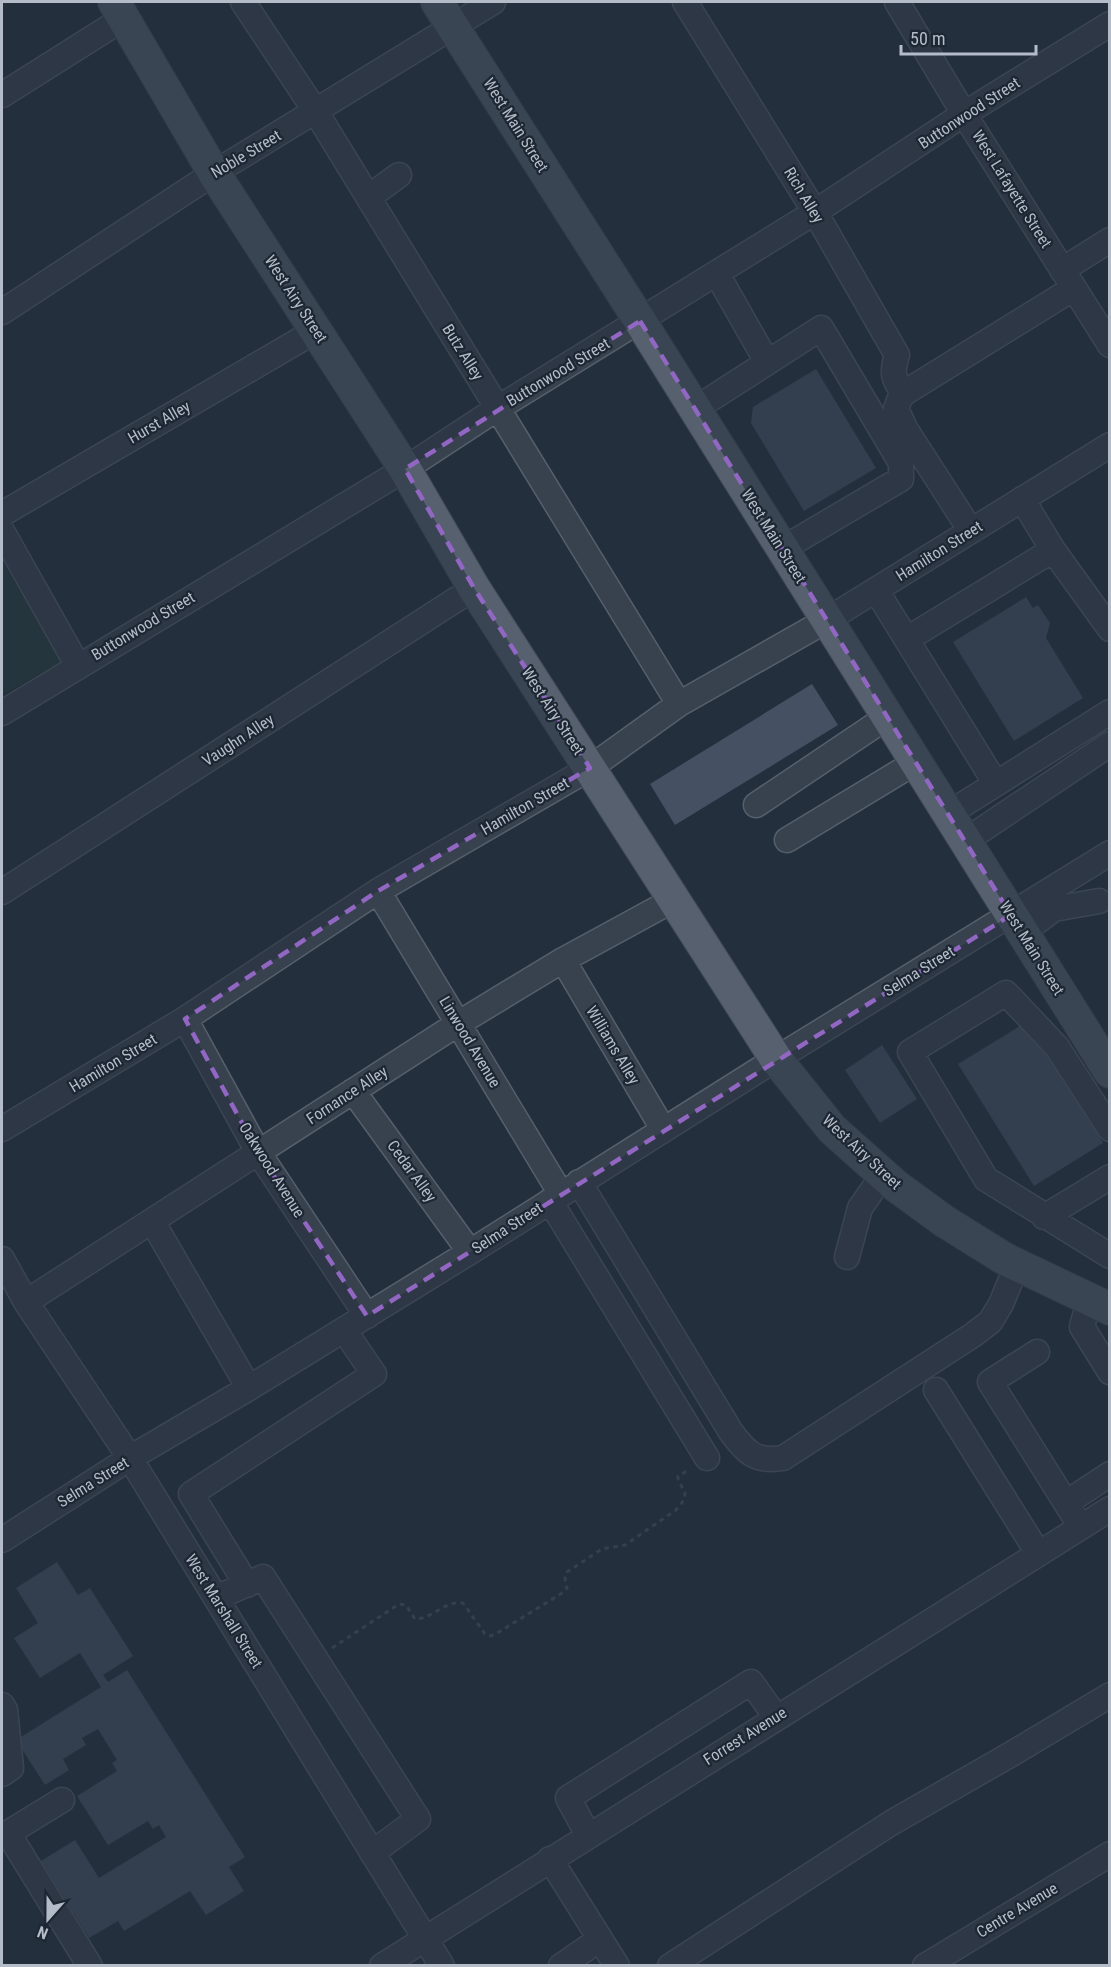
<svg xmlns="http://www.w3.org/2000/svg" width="1111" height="1967" viewBox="0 0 1111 1967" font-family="'Roboto Condensed',sans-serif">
  <rect width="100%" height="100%" fill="#242f3e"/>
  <path fill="#263c3f" d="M2 561 63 661 2 695Z"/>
  <path fill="#455162" d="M816 369 876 468 804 511 751 423 753 407Z
    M1026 597 1033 608 1038 605 1050 623 1046 638 1083 698 1014 741 953 642Z
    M812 684 838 725 675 825 650 784Z
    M1028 1021 1103 1143 1034 1186 958 1064Z
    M882 1045 917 1099 880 1123 845 1070Z
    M57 1562 78 1595 90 1588 133 1656 103 1675 108 1682 127 1670 245 1857 229 1867 244 1891 206 1915 190 1891 124 1931 118 1921 89 1938 41 1861 75 1840 99 1878 166 1837 159 1825 153 1829 148 1821 108 1845 77 1796 117 1771 112 1763 117 1760 98 1729 82 1738 86 1745 63 1759 69 1770 45 1785 16 1740 101 1687 80 1653 40 1678 14 1638 38 1623 16 1588Z"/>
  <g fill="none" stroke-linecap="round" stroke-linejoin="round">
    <g stroke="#565f6c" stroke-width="27">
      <path id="minor" d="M243 2 316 112 679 704
        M685 2 815 212 897 355C892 371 892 381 905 393
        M897 2 964 114 1110 345
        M2 95 124 18
        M369 197 399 175
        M1062 270 1110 240
        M717 274 767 362
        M2 312 214 173 493 2
        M695 409 821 328 901 463V479L782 549
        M1022 499 1053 550
        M2 514 317 330
        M2 531 78 666
        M971 531 906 430 896 409 901 395 1074 288
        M876 590 996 784
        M907 639 1053 550 1110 629
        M2 713 405 469 498 408 815 212 964 114 1110 24
        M756 805 887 717
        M948 814 1110 712
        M787 840 916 762
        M965 841 1110 744
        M378 891 561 1194
        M2 892 474 588
        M1022 933 1054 909 1099 901
        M563 960 663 1129
        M185 1019 258 1152 367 1316
        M353 1091 470 1252
        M2 1129 185 1019 378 891 590 768 679 704 827 620 1110 445
        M1110 1129 1057 1047 1006 993 910 1052 986 1179 1110 1256
        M579 1182 731 1432C747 1454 756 1462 783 1458L973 1335 990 1322 1001 1304 1017 1265
        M550 1201 707 1458
        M1044 1217 1110 1177
        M152 1221 249 1388
        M847 1257 860 1208 883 1175
        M2 1259 26 1302 130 1458 442 1966
        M1089 1300 1082 1327 1110 1372
        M26 1302 459 1023 563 960 675 899
        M1037 1352 990 1382 1081 1527
        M936 1390 1038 1553
        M1066 1503 1110 1474
        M2 1540 130 1458 249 1388 470 1252 776 1059 1110 853
        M247 1585 191 1494 374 1374 344 1330
        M216 1598 263 1577 418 1819 372 1853
        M2 1705 5 1710 11 1768 2 1774
        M8 1833 62 1800
        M588 1835 568 1798 751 1682 776 1717
        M2 1837 8 1833 90 1966
        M550 1859 617 1966
        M382 1966 1110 1509
        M561 1966 600 1939
        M670 1966 891 1823 1008 1756 1110 1695
        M925 1966 1110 1854"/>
    </g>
    <g stroke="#414a57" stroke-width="34">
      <path id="major" d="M114 2 214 173 405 469 474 588 776 1059 832 1129 896 1186 944 1221 1005 1259 1110 1309
        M437 2 640 321 1110 1072"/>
    </g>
    <path stroke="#44595c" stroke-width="3" stroke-dasharray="4.5 4.5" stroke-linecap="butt" d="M332 1648 399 1604 406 1605 415 1619C433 1619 445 1600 463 1603L485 1634 489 1636 494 1635 564 1592 567 1588 565 1578 567 1572 602 1549 625 1545 676 1510 684 1500 685 1493 678 1479V1476L689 1470"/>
    <use href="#minor" stroke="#38414e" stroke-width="24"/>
    <use href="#major" stroke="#56606e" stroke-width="32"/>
  </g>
  <path d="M0 0H1111V1967H0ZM640 321 1011 915 367 1316 258 1152 185 1019 378 891 590 768 474 588 405 469Z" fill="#242f3e" fill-opacity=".55" fill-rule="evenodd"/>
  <path fill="none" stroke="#9266c3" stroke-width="4.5" stroke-dasharray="12 8" stroke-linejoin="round" d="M640 321 1011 915 367 1316 258 1152 185 1019 378 891 590 768 474 588 405 469Z"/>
  <g text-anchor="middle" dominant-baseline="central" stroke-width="4.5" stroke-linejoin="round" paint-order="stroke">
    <g font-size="16" fill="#b4bcc9" stroke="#1d2633">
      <text transform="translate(969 113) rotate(-33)">Buttonwood Street</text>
      <text transform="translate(516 125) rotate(58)">West Main Street</text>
      <text transform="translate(246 154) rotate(-31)">Noble Street</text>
      <text transform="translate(1012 189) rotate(58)">West Lafayette Street</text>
      <text transform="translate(804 195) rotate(59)">Rich Alley</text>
      <text transform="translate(296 299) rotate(57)">West Airy Street</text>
      <text transform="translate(463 352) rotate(58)">Butz Alley</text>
      <text transform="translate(558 372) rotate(-31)">Buttonwood Street</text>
      <text transform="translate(159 422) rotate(-30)">Hurst Alley</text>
      <text transform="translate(774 536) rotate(58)">West Main Street</text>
      <text transform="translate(939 551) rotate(-32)">Hamilton Street</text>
      <text transform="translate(143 626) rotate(-31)">Buttonwood Street</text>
      <text transform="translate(553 711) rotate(57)">West Airy Street</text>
      <text transform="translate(238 740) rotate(-33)">Vaughn Alley</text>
      <text transform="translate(525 806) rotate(-30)">Hamilton Street</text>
      <text transform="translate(1032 948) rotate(58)">West Main Street</text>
      <text transform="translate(919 971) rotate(-32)">Selma Street</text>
      <text transform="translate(470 1042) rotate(59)">Linwood Avenue</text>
      <text transform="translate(613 1045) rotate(59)">Williams Alley</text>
      <text transform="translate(113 1063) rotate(-31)">Hamilton Street</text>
      <text transform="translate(347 1095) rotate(-33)">Fornance Alley</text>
      <text transform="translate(862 1152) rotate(43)">West Airy Street</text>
      <text transform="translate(272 1170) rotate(58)">Oakwood Avenue</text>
      <text transform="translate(412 1171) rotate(54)">Cedar Alley</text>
      <text transform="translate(507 1228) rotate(-33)">Selma Street</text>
      <text transform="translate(93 1482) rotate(-32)">Selma Street</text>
      <text transform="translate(224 1611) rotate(58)">West Marshall Street</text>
      <text transform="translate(745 1736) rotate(-32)">Forrest Avenue</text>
      <text transform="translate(1017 1910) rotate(-31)">Centre Avenue</text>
    </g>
  </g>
  <rect width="1111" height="1967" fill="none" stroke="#b4bcc9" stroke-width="6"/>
  <g transform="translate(48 1919) rotate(201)" stroke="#1d2633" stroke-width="4.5" paint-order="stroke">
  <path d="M0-4.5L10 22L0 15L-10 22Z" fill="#b4bcc9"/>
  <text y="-9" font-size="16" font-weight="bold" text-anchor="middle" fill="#b4bcc9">N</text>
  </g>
  <path d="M901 45v9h135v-9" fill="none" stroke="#b4bcc9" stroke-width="3"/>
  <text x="910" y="45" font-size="18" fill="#b4bcc9" stroke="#1d2633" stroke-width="4.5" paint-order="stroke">50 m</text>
</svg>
